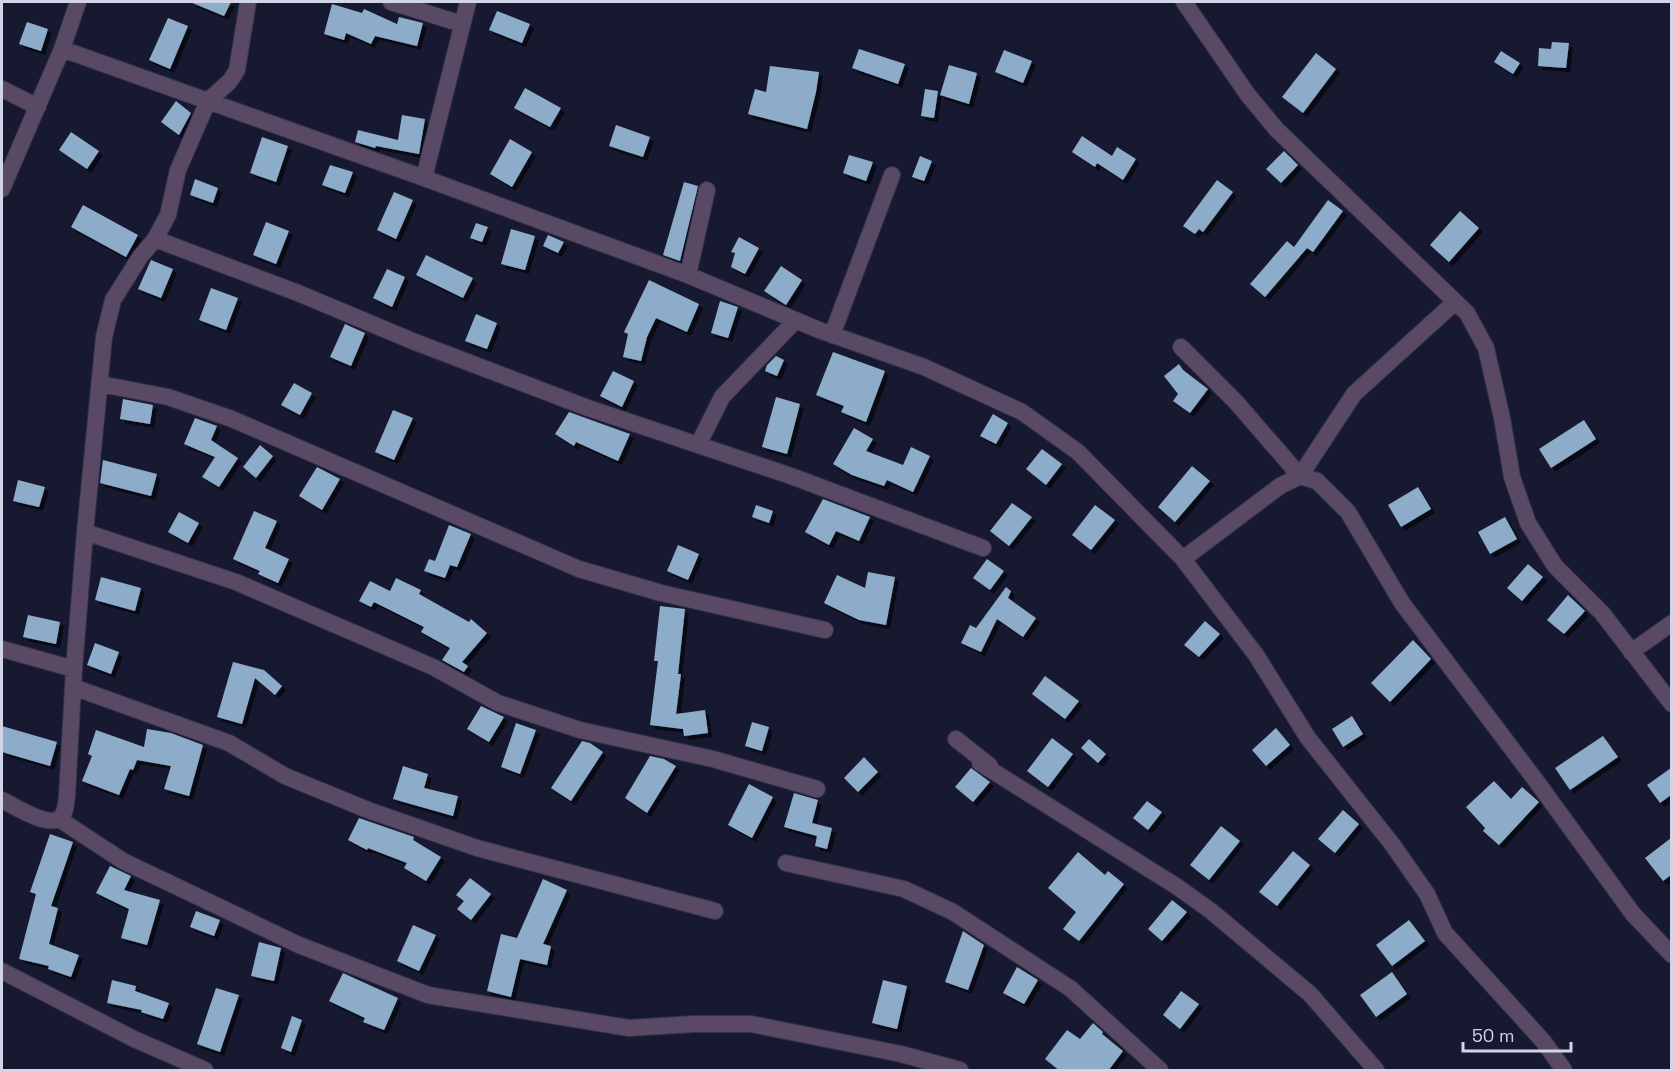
<svg xmlns="http://www.w3.org/2000/svg" width="1673" height="1072" viewBox="0 0 1673 1072" font-family="'Space Grotesk',sans-serif">
  <defs>
    <filter id="shadow"><feDropShadow dx="4" dy="4" stdDeviation="0" flood-color="#0009"/></filter>
  </defs>
  <rect width="100%" height="100%" fill="#171930"/>
  <path fill="#8dacc9" filter="url(#shadow)" d="M190 2H231L224 16Z
    M332 4 362 13 364 9 397 24 399 17 423 23 417 46 375 36 371 44 346 33 344 40 324 34Z
    M497 11 530 24 522 43 489 30Z
    M168 18 188 26 170 69 149 60Z
    M27 22 48 29 41 51 19 44Z
    M1552 42 1569 43 1566 68 1538 66 1539 48 1551 49Z
    M859 49 905 64 898 84 852 68Z
    M1004 50 1032 61 1023 83 995 72Z
    M1501 51 1520 63 1513 74 1494 62Z
    M1316 53 1336 69 1303 113 1282 97Z
    M949 65 977 73 969 104 940 95Z
    M770 66 819 72 816 92 807 129 748 114 755 89 766 92Z
    M525 88 561 108 550 127 514 108Z
    M925 89 938 91 934 118 921 116Z
    M176 101 191 113 179 135 161 122Z
    M402 115 425 119 419 154 376 146 375 148 355 142 358 130 398 140Z
    M616 125 650 137 643 157 609 146Z
    M71 132 99 151 87 169 59 150Z
    M1082 136 1112 156 1117 147 1136 159 1123 180 1097 163 1095 167 1072 152Z
    M262 137 288 146 276 182 250 173Z
    M510 139 532 152 512 187 490 174Z
    M1284 151 1298 165 1281 183 1266 169Z
    M849 155 873 162 866 181 843 173Z
    M920 156 932 161 924 181 912 177Z
    M330 165 353 172 345 193 322 185Z
    M195 179 218 188 213 203 190 195Z
    M1217 180 1233 192 1203 232 1199 229 1195 234 1183 226Z
    M684 182 698 186 680 261 663 255Z
    M394 192 413 200 396 239 377 230Z
    M1328 200 1343 211 1313 252 1307 248 1265 297 1250 284 1287 241 1294 247Z
    M83 205 138 235 126 257 71 227Z
    M1460 211 1479 228 1449 262 1430 245Z
    M266 222 289 231 276 264 253 255Z
    M476 223 488 227 482 242 470 238Z
    M511 229 535 236 525 270 501 264Z
    M548 235 564 242 558 253 543 246Z
    M739 237 759 248 745 274 731 267 735 253 731 252Z
    M426 255 473 278 463 298 416 275Z
    M151 260 173 269 161 298 138 289Z
    M781 266 802 280 786 305 764 291Z
    M387 269 405 277 392 307 373 298Z
    M649 280 699 304 687 332 656 318 647 337 641 361 623 357 628 334 624 332Z
    M211 288 238 298 226 330 199 320Z
    M720 301 738 307 728 338 711 333Z
    M476 314 497 323 487 349 465 341Z
    M345 324 365 333 351 366 330 357Z
    M833 352 885 371 866 422 841 412 844 406 816 395Z
    M776 356 784 360 777 376 765 371 767 365Z
    M1179 364 1183 370 1208 389 1190 413 1173 401 1178 394 1164 376Z
    M613 371 634 381 622 407 600 396Z
    M294 383 312 393 300 415 281 405Z
    M776 397 800 404 787 454 762 447Z
    M123 399 153 405 150 424 120 419Z
    M393 410 413 418 394 460 375 452Z
    M569 412 630 434 618 461 576 442 574 446 555 434Z
    M993 414 1008 423 996 444 980 436Z
    M195 418 217 426 211 440 238 458 219 487 202 477 215 457 184 444Z
    M1584 420 1596 439 1551 468 1539 449Z
    M854 428 873 439 866 451 903 465 911 447 930 456 913 492 887 480 884 486 852 475 833 464Z
    M260 445 273 456 256 478 243 467Z
    M1042 449 1062 464 1046 485 1026 469Z
    M103 460 157 474 151 496 100 483Z
    M1192 466 1210 481 1175 522 1158 507Z
    M317 467 340 479 322 510 299 496Z
    M18 480 45 487 39 507 13 501Z
    M1418 487 1431 509 1401 527 1388 505Z
    M823 499 870 517 859 541 836 531 829 545 805 532Z
    M1012 503 1032 517 1009 546 990 531Z
    M756 505 773 511 769 523 752 517Z
    M1095 505 1115 520 1091 550 1072 535Z
    M254 511 277 521 265 548 289 559 278 583 258 574 260 571 233 559Z
    M179 512 199 523 188 543 168 532Z
    M1505 517 1517 539 1490 554 1478 532Z
    M449 525 471 534 457 567 450 565 445 578 424 571 429 559 435 561Z
    M678 545 699 554 688 580 667 571Z
    M987 559 1004 571 990 590 973 578Z
    M1528 564 1543 577 1522 601 1507 588Z
    M868 572 895 577 886 625 859 620 824 603 837 575 865 588Z
    M101 577 141 588 135 611 95 600Z
    M396 578 421 590 419 594 469 622 471 619 487 633 462 662 468 666 464 672 442 660 450 648 421 632 424 627 374 602 371 607 359 601 370 581 390 591Z
    M1006 587 1011 591 1008 598 1036 618 1023 637 997 619 981 652 961 643 970 625 976 628Z
    M1568 595 1585 611 1564 634 1547 620Z
    M660 606 685 609 678 674H681L676 714 705 710 708 733 684 736 683 729 650 725 658 661H654Z
    M28 615 60 622 56 644 23 637Z
    M1205 621 1220 634 1199 657 1184 645Z
    M1413 640 1431 659 1390 702 1371 683Z
    M95 643 119 652 111 674 87 665Z
    M233 662 264 670 282 686 275 695 255 678 242 724 217 717Z
    M1045 676 1079 701 1065 719 1032 694Z
    M481 706 504 717 489 742 467 729Z
    M1352 716 1363 734 1343 747 1332 729Z
    M752 722 769 727 762 751 745 746Z
    M516 723 536 730 520 774 501 767Z
    M2 726 57 742 50 766 2 752Z
    M1276 728 1290 745 1266 766 1252 750Z
    M147 729 171 733 203 745 189 796 164 789 171 766 137 760 133 770 130 769 119 795 82 781 92 756 88 754 96 730 144 747Z
    M1603 736 1618 757 1570 790 1555 768Z
    M1052 738 1073 754 1048 787 1027 771Z
    M1089 739 1106 754 1098 763 1081 748Z
    M582 741 590 743 603 752 571 801 551 788Z
    M650 756 664 759 676 766 647 813 625 798Z
    M864 757 878 772 858 792 844 778Z
    M403 766 428 774 424 788 458 796 453 816 393 799Z
    M971 768 990 782 973 802 955 787Z
    M1671 768V795L1660 803 1647 785Z
    M1494 781 1511 799 1522 787 1539 802 1499 845 1483 831 1485 828 1466 807Z
    M749 784 773 797 752 838 728 825Z
    M794 793 818 800 812 823 832 828 827 849 815 846 817 836 784 827Z
    M1147 801 1162 812 1148 830 1133 818Z
    M1343 810 1359 824 1335 853 1318 839Z
    M359 818 414 837 413 840 441 857 426 881 404 868 407 863 368 848 367 850 348 840Z
    M1221 826 1240 841 1209 880 1190 865Z
    M50 834 73 842 51 906 58 908 49 944 79 955 71 977 48 969 49 966 19 959 36 894 30 892Z
    M1671 838V875L1663 881 1645 858Z
    M1293 851 1310 865 1277 906 1259 892Z
    M1078 852 1105 875 1108 871 1124 884 1079 941 1063 929 1076 912 1048 888Z
    M110 866 131 876 124 890 160 900 147 945 121 938 129 909 96 893Z
    M470 878 491 894 471 920 457 909 464 901 456 895Z
    M543 879 567 890 543 944 551 946 547 965 520 959 511 997 487 991 501 934 517 938Z
    M1172 900 1187 912 1162 941 1148 929Z
    M196 911 220 920 214 936 190 927Z
    M1409 920 1425 941 1392 966 1376 945Z
    M413 925 436 935 419 971 397 961Z
    M963 931 984 945 968 990 945 982Z
    M259 942 281 948 274 981 251 976Z
    M1017 967 1038 980 1024 1004 1003 993Z
    M1392 972 1407 994 1376 1017 1360 995Z
    M343 973 398 998 384 1030 363 1022 365 1018 329 1001Z
    M112 980 136 986 135 991 169 1003 163 1019 141 1012 142 1010 107 1003Z
    M883 980 907 986 897 1029 872 1023Z
    M216 988 239 995 220 1052 197 1044Z
    M1181 991 1199 1004 1180 1029 1163 1015Z
    M292 1016 302 1020 291 1052 281 1048Z
    M1093 1023 1103 1032 1102 1034 1123 1051 1108 1071H1060L1045 1059 1067 1030 1080 1039Z"/>
  <g fill="none" stroke-linecap="round" stroke-linejoin="round">
    <g stroke="#313349" stroke-width="18">
      <path id="minor" d="M391 2 462 24
        M1184 2 1248 95 1277 130 1467 313 1486 348 1502 418 1512 477 1528 523 1555 566 1602 613 1672 704
        M62 49 424 178 688 275 819 330 924 367 1022 412 1078 452 1183 559 1256 655 1308 738 1392 844 1427 894 1445 933 1543 1041 1564 1070
        M2 89 38 107
        M424 178 468 2
        M2 189 62 49 78 2
        M155 239 298 293 415 342 588 408 791 476 983 548
        M688 275 707 190
        M832 335 892 175
        M1181 347 1236 402 1300 476 1354 394 1455 302
        M100 384 168 397 232 419 579 569 661 593 825 630
        M698 445 722 397 796 320
        M85 532 236 582 433 667 498 703 580 730 713 759 817 789
        M1183 559 1280 486 1300 476 1317 481 1348 512 1402 603 1537 782 1633 914 1672 955
        M2 649 74 669
        M1631 652 1672 623
        M73 687 229 743 285 776 368 810 477 848 715 911
        M956 739 990 766
        M980 763 1176 886 1211 911 1310 994 1376 1070
        M2 800C14 806 48 828 60 818 66 813 66 803 67 796L74 669 85 532 104 337 113 300 140 257 155 239 168 215 178 170 208 101 230 81 237 70 248 2
        M59 819 123 861 299 945 428 995 629 1028 694 1024H751L901 1054 960 1070
        M786 863 904 889 953 912 1071 989 1160 1070
        M2 971 134 1039 205 1070"/>
    </g>
    <use href="#minor" stroke="#5a4965" stroke-width="16"/>
  </g>
  <rect width="1673" height="1072" fill="none" stroke="#d2d5e5" stroke-width="6"/>
  <path d="M1463 1042v9h108v-9" fill="none" stroke="#d2d5e5" stroke-width="3"/>
  <text x="1472" y="1042" font-size="18" fill="#d2d5e5" stroke="#171930" stroke-width="4.5" paint-order="stroke">50 m</text>
</svg>
